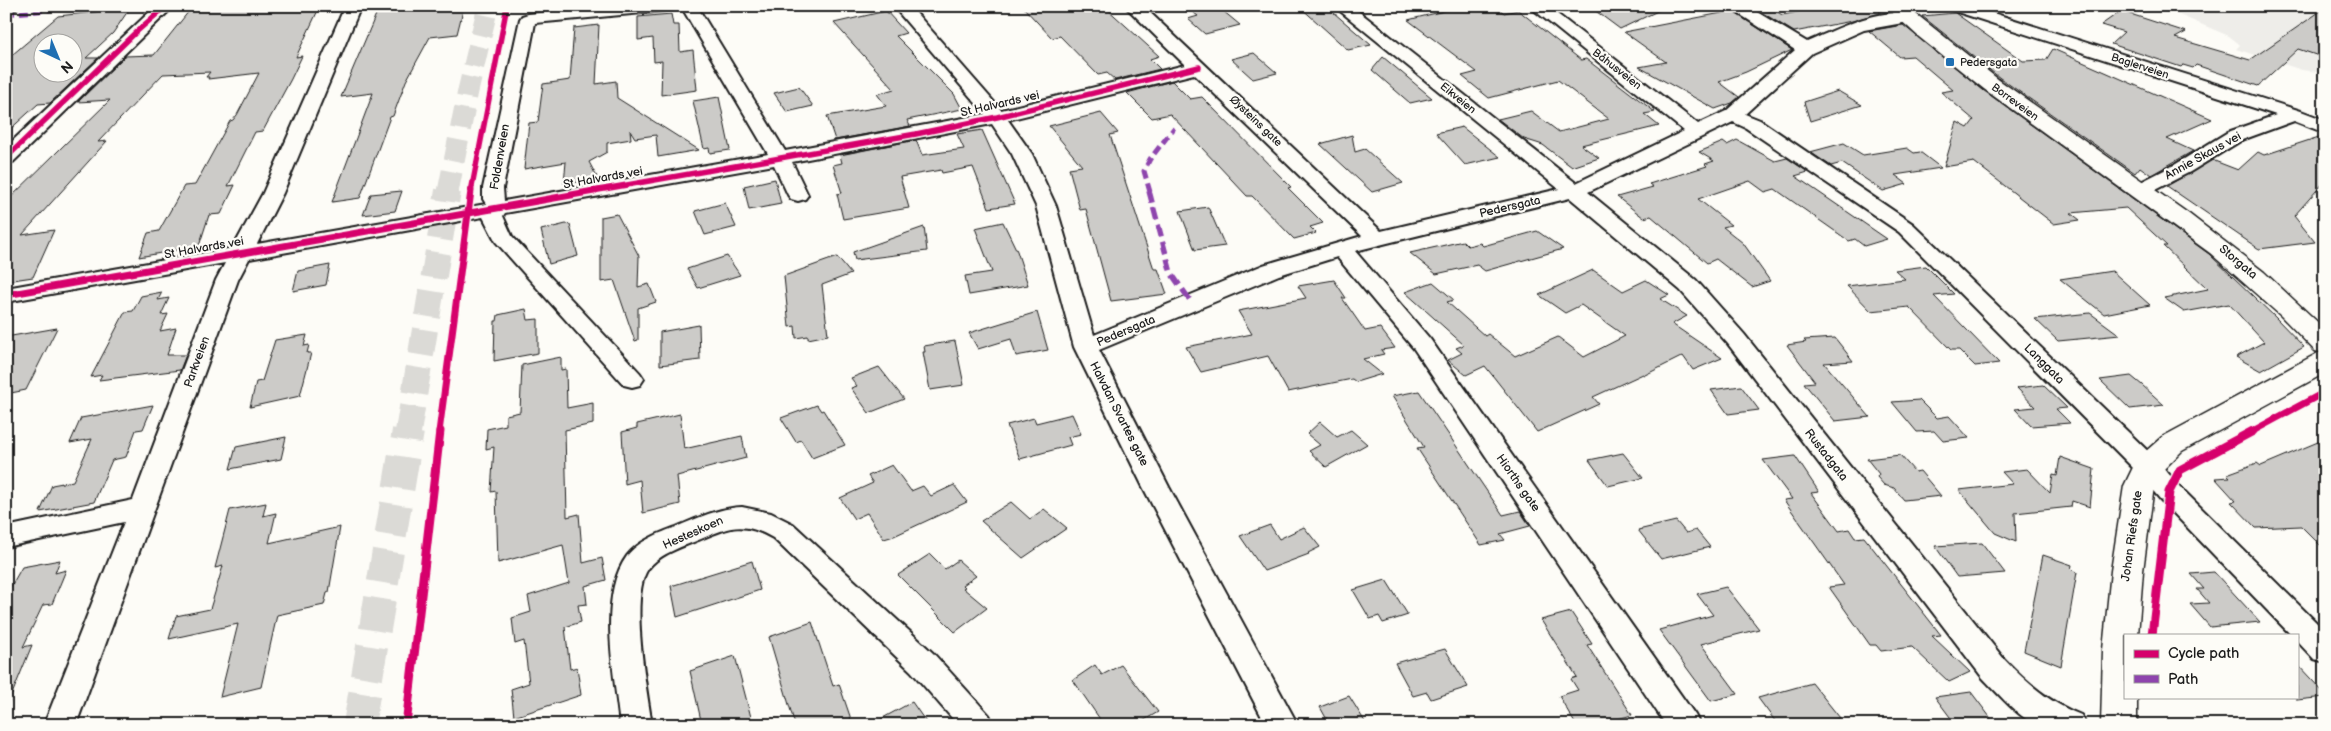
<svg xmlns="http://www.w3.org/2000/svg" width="2331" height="731" viewBox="0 0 2331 731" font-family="'Balsamiq Sans',sans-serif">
  <rect width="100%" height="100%" fill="#fdfcf7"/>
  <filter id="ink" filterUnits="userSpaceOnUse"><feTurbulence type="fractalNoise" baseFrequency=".02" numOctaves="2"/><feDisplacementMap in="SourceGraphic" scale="10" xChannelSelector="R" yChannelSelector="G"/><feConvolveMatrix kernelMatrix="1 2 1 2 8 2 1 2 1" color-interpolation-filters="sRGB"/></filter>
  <g filter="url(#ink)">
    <path fill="#eeede9" d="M2178 6H2325V73L2302 70 2236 49 2240 45 2238 43 2229 36 2165 9Z"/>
    <path fill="#cccbc8" stroke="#1c1c1c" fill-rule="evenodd" d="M193 6H320L296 57 302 56 291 79 263 131 255 132 228 186 235 185 221 214 209 215 199 246 139 257 148 233 159 231 184 186 195 185 230 121 233 120 237 115 259 73 208 79 209 77H206L210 72 163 74 98 142 107 141 22 235 54 230 33 277 6 281V202L110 100 78 102 125 56 154 55Z
      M408 6H464L457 34 430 37 406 81 393 116 390 117 360 198 332 202 373 93 341 97 377 12 407 9Z
      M1022 6H1104L1159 56 1150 59 1160 69 1115 80 1107 73 1098 75 1060 36 1052 38Z
      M1185 6H1217L1240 25 1205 34 1188 19 1198 16Z
      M1299 6H1326L1371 45 1348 50Z
      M1464 6H1496L1504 13 1518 10 1581 60 1586 59 1655 112 1644 114 1659 126 1581 145 1599 158 1572 167 1543 145 1524 139 1498 119 1531 111 1559 132 1609 119 1558 80 1489 98 1462 76 1477 72 1408 20Z
      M1589 6H1668L1620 29Z
      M1769 6 1782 15 1829 6H1879L1880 13 1852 21 1794 32 1753 7Z
      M130 8 113 33 86 58H98L50 103 38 104 6 133V60L58 16ZM42 42H72V72H42Z
      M2325 8V58L2298 49 2258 86 2196 65 2193 68 2183 65 2181 67 2111 44 2124 32 2101 25 2121 11 2186 32 2175 38 2250 60Z
      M886 11 906 33 896 36 954 94 962 109 907 120 910 126 835 140 827 116 886 106 877 94 894 89 834 23Z
      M1732 11 1792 50 1746 72 1719 82 1739 97 1732 103 1715 109 1639 67 1666 62 1624 32Z
      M1955 13 2023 61 2046 60 2053 49 2212 119 2167 139 2193 151 2151 175 2140 167 2135 173 2000 78 1922 16Z
      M671 14 673 25H679L680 52 693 50 697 90 661 95 662 61 654 62 653 38 638 40V17Z
      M599 25 596 84 616 81 617 98 699 150 658 157 656 135 635 138 630 130 631 139 607 143V152L589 162 598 179 564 184 566 162 524 169 529 123 538 122 543 84 570 80 574 28Z
      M1903 25 1983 90 2209 254 2276 318 2304 347 2261 371 2236 357 2264 342 2229 304 2184 312 2164 298 2208 289 2163 246H2167L2126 208 2071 213 2080 220 2054 224 1974 162 1944 167 1957 122 1968 128 1974 120 1941 92 1953 90 1913 56 1900 57 1869 31Z
      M1254 53 1277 73 1253 79 1231 59Z
      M1383 57 1432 98 1410 103 1372 70Z
      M1172 81 1190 99 1202 97 1291 187 1288 188 1323 223 1310 227 1316 233 1294 239 1252 196H1247L1170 114 1152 118 1127 93Z
      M799 87 813 106 787 112 774 93Z
      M1838 91 1862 105 1810 121 1804 102Z
      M719 97 730 150 710 153 709 148 704 149 693 101Z
      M1101 113 1118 133 1110 135 1154 269H1158L1167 294 1111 301 1086 209 1080 210 1069 168 1082 166 1049 126Z
      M1462 127 1500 157 1465 165 1436 133Z
      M982 130 1015 204 989 208 973 167 942 173 941 170 900 177 909 208 843 219 837 194 842 193 833 165 842 163 840 155 916 140 922 155 964 149 957 134Z
      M1352 135 1355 152 1365 149 1403 183 1372 192 1320 144Z
      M2325 135V181L2294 216 2315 242 2259 249 2167 186 2212 160 2238 170 2258 152 2264 155Z
      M1737 140 1775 161 1787 158 1808 172 1795 176 1887 239 1864 246 1855 239 1849 241 1775 189 1765 192 1750 181 1698 199 1731 225 1723 227 1743 243 1770 281 1752 287 1716 259 1707 263 1651 216 1644 218 1617 197 1653 187 1649 184 1707 166 1705 164 1714 161 1699 152 1723 142 1727 145Z
      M1844 143 1863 155 1907 148 1914 153 1920 152 1941 168 1895 175 1907 184 1883 191 1842 163 1831 166 1810 152Z
      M775 179 781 204 749 210 744 186Z
      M402 191 395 211 363 215 371 194Z
      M725 203 736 227 705 235 695 211Z
      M1208 207 1225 246 1195 250 1180 211Z
      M617 214 639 256 638 287 649 284 656 302 638 308V340L635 341 614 280 601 282V217Z
      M1003 222 1017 251 1028 285 969 295 965 276 992 272 975 228Z
      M566 224 570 225 578 256 549 264 541 230Z
      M924 227 927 251 855 260 853 252Z
      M1537 231 1563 249 1485 271 1477 265 1436 274 1410 253 1463 241 1468 246 1480 243 1483 246Z
      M727 256 740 275 698 288 687 269Z
      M837 257 851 274 822 285 828 335 808 339V336L796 338 795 326 789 327 784 276Z
      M330 265 326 285 293 291 298 271Z
      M1926 266 1954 294 1934 296 1999 363 1975 366 1959 350H1951L1909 307 1871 311 1847 286 1905 279 1895 270Z
      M1593 270 1623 291 1646 280 1669 295 1660 299 1687 316 1672 324 1722 358 1693 370 1683 356 1645 375 1643 374 1593 397 1599 404 1537 432 1485 366 1466 375 1448 360 1462 353 1456 348 1464 345 1405 292 1433 282 1454 300 1447 302 1485 336 1488 334 1515 356 1558 337 1584 357 1625 336 1581 305 1565 313 1539 295Z
      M2112 271 2150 305 2104 314 2060 279Z
      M1334 280 1346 298H1342L1365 331 1380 328 1395 348 1381 350 1384 354 1363 359 1382 374 1356 382 1352 379 1288 392 1268 356 1201 372 1186 347 1252 334 1238 311 1306 298 1298 286Z
      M162 292 158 300 169 298 161 315 168 314 160 331 176 328 167 355H186L180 370 99 380 102 375 91 377 125 312 133 311 141 296Z
      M526 309 528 320 538 319V353L494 361 495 321H497L498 315Z
      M1037 312 1048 350 1016 356 1011 339 978 349 969 333Z
      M2090 313 2120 335 2058 341 2035 319Z
      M699 325 700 360 660 365V332Z
      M57 328 26 390 6 394V337Z
      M307 335 304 346 309 345 307 353H311L300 396 250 407 256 382 262 381 275 340Z
      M1835 338 1853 361 1824 363 1870 417 1835 421 1804 383 1815 382 1787 345 1806 342 1804 340Z
      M955 341 964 385 930 390 923 352H925L924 346Z
      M561 357V370L566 369 567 408 593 403V424L565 430 567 517 579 514 583 563 602 558 606 580 585 586 587 604 578 605 581 622 565 627 570 669 577 667 581 695 514 717 511 689 529 683 524 641 515 644 512 618 531 612 528 596 569 583 563 545 498 563 496 491 491 492 494 447 486 449 487 429 506 425V415L520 412 522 365Z
      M879 367 904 399 869 413 851 388 857 386 851 378Z
      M2131 376 2142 385 2164 405 2130 409 2100 380Z
      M2043 385 2067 408 2056 409 2070 423 2031 426 2015 409 2035 407 2017 388Z
      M1741 386 1759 410 1728 414 1711 390Z
      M1419 391 1503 515 1520 511 1530 526 1500 534 1505 540 1481 545 1417 448 1424 447 1392 396Z
      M1919 400 1937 418 1949 416 1969 438 1943 441 1934 431 1917 432 1892 402Z
      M153 405 143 429 136 430 126 457 112 460 94 502 40 512 52 485 73 481 92 439 70 443 81 418Z
      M817 405 821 411 823 410 845 445 812 458 801 440 796 442 781 418Z
      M680 414 684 449 742 436 746 458 677 476 680 504 643 513 640 480 625 484 622 432 637 428V424Z
      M1072 414 1081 434 1068 437 1071 445 1020 459 1007 425 1034 418 1036 423Z
      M1320 422 1337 437 1351 430 1367 444 1326 467 1309 451 1320 445 1307 434Z
      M286 437 281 459 230 469 236 447Z
      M2325 439V550L2301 526 2256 528 2231 502 2236 501 2215 478 2230 477 2227 474 2257 463 2261 466Z
      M1623 453 1643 478 1608 486 1589 460Z
      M1900 455 1915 472 1920 471 1941 496 1904 500 1894 488 1884 485 1877 477 1879 474 1867 459Z
      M1795 456 1819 492 1811 493 1839 531 1849 529 1855 538 1864 537 1941 635 1932 636 1970 672 1949 682 1912 647 1881 651 1876 645H1870L1829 587 1844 585 1784 500 1792 499 1763 460Z
      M2060 457 2094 469 2090 507 2072 501 2071 507 2015 513 2016 542 1995 533 1959 490 2013 484 2002 472 2027 469 2050 493 2053 475 2057 476Z
      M892 465 911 491 923 486 931 496 954 485 967 502 894 536 884 539 867 513 854 519 840 498 873 483 868 476Z
      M1011 502 1030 519 1044 509 1067 528 1023 558 981 521Z
      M266 503 263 516 276 513 269 543 340 527 329 592 327 593 324 605 277 615 261 687 220 697 238 624 169 639 176 616 210 609 223 566 215 568 230 510Z
      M1676 521 1686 533 1696 530 1710 547 1661 559 1638 530Z
      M1270 525 1279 539 1304 527 1320 547 1308 553 1309 554 1264 571 1240 536Z
      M1982 543 2005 573 1957 577 1935 546Z
      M930 554 945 569 958 560 976 576 963 585 965 587 963 588 987 608 955 632 898 575Z
      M2043 555 2072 565 2071 569 2077 572 2061 666 2024 651Z
      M60 560 55 573 66 570 52 604 43 605 23 647 32 645 6 709V595L22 567Z
      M752 561 760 590 677 617 671 586Z
      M2214 572 2260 622 2210 627 2190 604 2209 603 2197 589H2204L2191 574Z
      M1386 580 1408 615 1383 623 1379 616 1370 619 1353 590Z
      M1726 587 1759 629 1701 644 1738 694 1711 701 1659 630 1713 615 1697 594Z
      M1571 612 1592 644 1587 645 1632 715 1595 725H1576L1559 696 1578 690 1571 679 1577 677 1541 620Z
      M812 622 833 686 839 684 853 725H795L769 637Z
      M1445 649 1468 687 1431 699 1427 692 1413 696 1395 663Z
      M735 656 753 725H702L690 671Z
      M2297 664 2325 694V697L2297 700Z
      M1095 665 1102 675 1121 665 1158 712 1136 725H1104L1073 680Z
      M1812 683 1840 718 1814 725H1778L1758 698Z
      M1971 692 1996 725H1956L1935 697Z
      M1349 696 1367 725H1330L1320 707Z
      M912 702 928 725H870Z"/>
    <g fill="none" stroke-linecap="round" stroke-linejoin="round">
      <path stroke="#dbdad6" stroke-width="21" stroke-dasharray="21 11" stroke-linecap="butt" d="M448 192 468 91 488 6"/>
      <path stroke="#dbdad6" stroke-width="26" stroke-dasharray="26 13" stroke-linecap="butt" d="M408 432 448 191"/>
      <path stroke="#dbdad6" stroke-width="32" stroke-dasharray="32 16" stroke-linecap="butt" d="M359 725 408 431"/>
      <g stroke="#1c1c1c" stroke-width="4">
        <path id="street" d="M6 6H18L16 9 6 12Z
          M156 6H174L13 162 6 164V147Z
          M345 6H361L283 193 257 244 486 204 483 199V188L520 19 522 16 528 14 610 6H672L670 9 664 11 535 23 503 188 504 201 768 154 681 6H697L785 151 985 114 893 6H910L1001 110 1185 65 1125 6H1143L1381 231 1559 189 1334 6H1352L1576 183 1684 131 1529 6H1547L1698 124 1726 111 1795 50 1727 6H1747L1807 42C1837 29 1881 6 1914 15L1916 18 1914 21 1864 30 1812 53 1745 114 1760 120 1913 224 2157 460 2178 485 2325 631V662L2314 659 2297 641V635H2291L2160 499 2139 474 1899 232 1746 128 1733 122 1588 192 1696 280 1744 334 2004 659C2027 683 2050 703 2081 715L2086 725C2071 725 2053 728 2039 725 2021 721 1995 690 1982 677L1728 344 1680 290 1570 198 1355 251 1430 339 1695 715 1700 725H1666L1414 349 1337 257 1279 275 1099 350 1169 487 1298 725H1266L1143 487 1074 347 1036 206 1012 154 992 124 792 162 808 195 805 199 798 201 791 199 788 195 774 165 505 213 503 216 512 236 640 373 644 379 640 385 632 387 624 385 496 242 483 217 249 259 238 280 76 725H44L124 522 6 547V527L133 500 216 280 225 263 6 302V288L233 248 263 193ZM1194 74 1362 236 1263 265 1094 335 1056 206 1032 154 1008 120Z
          M1946 6H1971L2301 111 2325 120V133L2294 121 2242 140 2190 172 2149 193 2142 195 2135 193 2132 189 2135 185 2176 164 2228 132 2276 115 1948 9Z
          M742 507 771 513 793 524 933 653 989 715 994 725H958L911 671 773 538C744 521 730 526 701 539 684 546 660 553 648 569 629 596 647 692 652 725H620C615 677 597 597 627 556 638 541 660 533 676 527 698 518 718 508 742 507Z"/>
      </g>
      <g stroke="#1c1c1c" stroke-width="3">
        <path id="secondary" d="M1885 6H1906L1999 80 2189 214 2264 272 2325 329V373L2182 451 2160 473 2154 486 2143 571 2138 635H2125V697H2137V725H2101L2103 650 2111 571 2124 486 2137 459 2162 437 2320 352 2315 351 2281 316 2210 253 1984 89 1919 37Z"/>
      </g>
      <use href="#street" fill="#fdfcf7" fill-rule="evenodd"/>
      <use href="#secondary" fill="#fdfcf7" fill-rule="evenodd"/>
      <path stroke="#8e44ad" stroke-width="5" stroke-dasharray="9 5" stroke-linecap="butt" d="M6 14 87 6
        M1150 192 1144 171 1150 159 1174 128"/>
      <path stroke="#8e44ad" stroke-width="5.5" stroke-dasharray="12 5.5" stroke-linecap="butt" d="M1149 191 1171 273 1192 303"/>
      <g stroke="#fdfcf7" stroke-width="8">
        <path id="cycleway-far2" d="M6 158 135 33 166 6
          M471 192 507 6
          M587 192 916 134 997 117 1199 67"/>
      </g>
      <g stroke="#fdfcf7" stroke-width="10">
        <path id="cycleway-far1" d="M6 295 594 191
          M439 432 471 191
          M2251 432 2325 392"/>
      </g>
      <g stroke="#fdfcf7" stroke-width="12">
        <path id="cycleway" d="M2152 635 2169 492 2180 470 2253 431
          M406 725 440 431"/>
      </g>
      <use href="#cycleway-far2" stroke="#d6006c" stroke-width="5.5"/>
      <use href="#cycleway-far1" stroke="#d6006c" stroke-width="7"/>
      <use href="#cycleway" stroke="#d6006c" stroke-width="9"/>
    </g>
  </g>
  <rect fill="#1f6fb2" stroke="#fdfcf7" stroke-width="2" x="1945" y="57" width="10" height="10" rx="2.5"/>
  <g text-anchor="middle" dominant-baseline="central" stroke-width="4.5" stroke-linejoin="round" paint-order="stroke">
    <g font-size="11" fill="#1c1c1c" stroke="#fdfcf7" text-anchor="start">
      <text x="1960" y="62">Pedersgata</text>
    </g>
    <g font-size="11" fill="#1c1c1c" stroke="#fdfcf7">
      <text transform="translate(2140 66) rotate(18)">Baglerveien</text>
      <text transform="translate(1617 69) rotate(38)">Båhusveien</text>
      <text transform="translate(1458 98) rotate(39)">Eikveien</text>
      <text transform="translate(2015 102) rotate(36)">Borreveien</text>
      <text transform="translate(1256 121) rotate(44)">Øysteins gate</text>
    </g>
    <g font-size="12" fill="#1c1c1c" stroke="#fdfcf7">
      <text transform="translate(1000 104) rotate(-13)">St Halvards vei</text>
      <text transform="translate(2203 156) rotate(-29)">Annie Skaus vei</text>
      <text transform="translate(500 157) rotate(-80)">Foldenveien</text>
      <text transform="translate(603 178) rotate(-10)">St Halvards vei</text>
      <text transform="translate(1510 207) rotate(-13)">Pedersgata</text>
      <text transform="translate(204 248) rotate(-10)">St Halvards vei</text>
      <text transform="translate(2238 262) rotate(40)">Storgata</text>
      <text transform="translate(1126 331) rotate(-23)">Pedersgata</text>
      <text transform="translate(197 362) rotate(-70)">Parkveien</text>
      <text transform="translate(2044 364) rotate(45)">Langgata</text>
      <text transform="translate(1119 414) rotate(63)">Halvdan Svartes gate</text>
      <text transform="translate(1826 455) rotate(52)">Rustadgata</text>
      <text transform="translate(1518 483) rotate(55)">Hiorths gate</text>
      <text transform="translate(693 533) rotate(-24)">Hesteskoen</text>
      <text transform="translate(2132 536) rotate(-82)">Johan Riefs gate</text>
    </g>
  </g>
  <rect width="2331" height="731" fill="none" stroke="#fdfcf7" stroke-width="25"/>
  <rect x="12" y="12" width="2306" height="706" fill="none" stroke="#1c1c1c" stroke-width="2" filter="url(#ink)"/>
  <rect x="2124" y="634" width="175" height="65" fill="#fdfcf7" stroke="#a3a29f"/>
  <rect x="2134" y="650" width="25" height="8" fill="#d6006c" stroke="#a3a29f"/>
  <text x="2168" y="658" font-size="15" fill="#1c1c1c">Cycle path</text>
  <rect x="2134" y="675" width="25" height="8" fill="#8e44ad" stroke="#a3a29f"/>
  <text x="2168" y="684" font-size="15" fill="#1c1c1c">Path</text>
  <g transform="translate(58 58) rotate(136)"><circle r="24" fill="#fdfcf7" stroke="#a3a29f"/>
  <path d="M0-4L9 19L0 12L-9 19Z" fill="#1f6fb2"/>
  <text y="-8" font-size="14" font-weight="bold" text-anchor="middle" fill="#1c1c1c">N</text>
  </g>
</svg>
